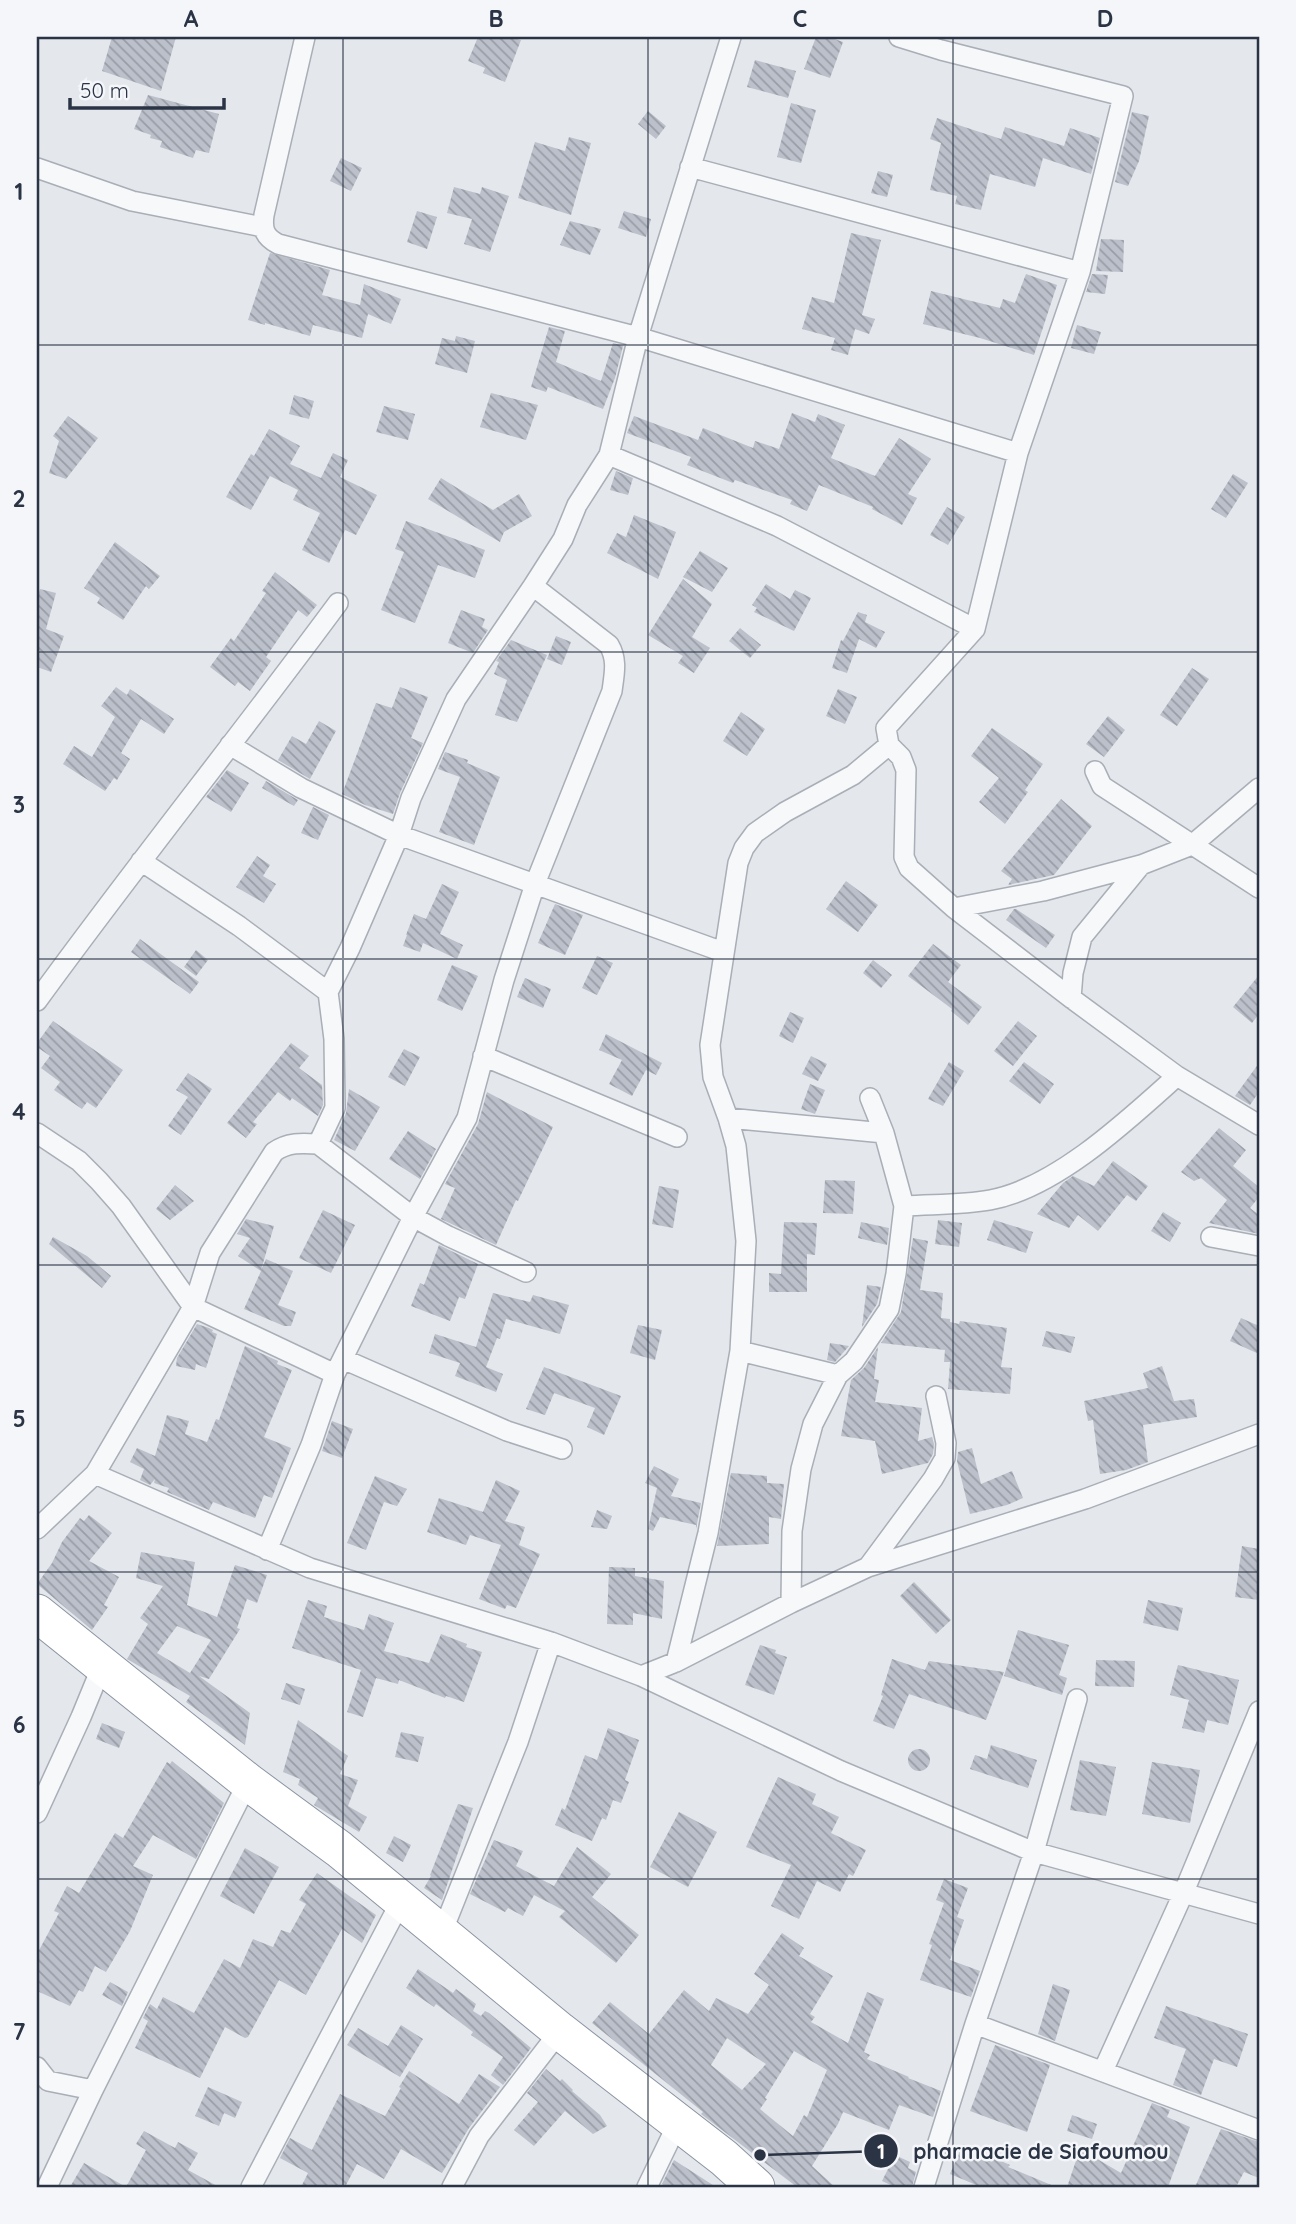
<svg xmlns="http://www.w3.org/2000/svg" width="1296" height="2224" viewBox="0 0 1296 2224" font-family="Quicksand,sans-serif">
  <defs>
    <pattern id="building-back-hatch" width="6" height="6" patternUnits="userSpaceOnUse" patternTransform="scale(1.75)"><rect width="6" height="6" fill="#bbc0ca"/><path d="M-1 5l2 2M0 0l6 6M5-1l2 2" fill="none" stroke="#989da6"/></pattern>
  </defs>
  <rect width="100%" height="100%" fill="#e4e7ec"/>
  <path fill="url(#building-back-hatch)" fill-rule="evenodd" d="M112 37H176L161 91 102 71Z
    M478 37H510L521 40 505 82 483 73 485 68 468 61Z
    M816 37H829L843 42 830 78 804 69Z
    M755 60 796 71 788 98 747 87Z
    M148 95 219 114 209 153 196 150 193 158 160 147 162 141 150 138 151 135 134 129Z
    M791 103 816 110 801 163 777 157Z
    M648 111 666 126 656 139 638 124Z
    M1132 112 1149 116 1139 161 1128 186 1115 182Z
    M937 118 1001 139 1005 127 1064 146 1070 128 1100 138 1091 174 1043 158 1035 187 990 174 981 210 955 204 957 196 930 190 941 143 930 139Z
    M569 137 591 143 571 215 518 198 535 142 565 151Z
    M341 158 362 168 351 191 330 181Z
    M878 171 893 175 887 197 871 193Z
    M454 187 480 194 482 187 509 196 490 252 464 244 472 219 447 213Z
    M417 211 437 217 427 249 407 242Z
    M624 211 651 219 646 237 618 228Z
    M570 221 601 229 590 255 560 245Z
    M851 233 881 240 862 315 875 319 869 334 855 329 848 355 831 350 835 338 802 329 812 297 834 303Z
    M1101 239 1124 240 1123 272 1096 271Z
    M270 253 330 270 322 295 360 305 364 284 401 299 391 324 368 314 362 338 313 325 310 336 265 323V325L248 320Z
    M1026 274 1057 285 1034 355 980 338 923 324 931 291 1000 308 1003 299 1015 303Z
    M1092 274 1108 275 1105 294 1086 292Z
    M1077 325 1101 332 1094 354 1071 348Z
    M549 327 565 331 556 362 601 381 613 343 623 346 615 378 603 409 548 387 546 392 531 387Z
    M456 336 475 341 467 373 435 364 442 338 455 341Z
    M491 393 538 405 526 440 480 427Z
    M294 395 314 401 309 419 289 414Z
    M384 406 415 414 408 440 376 432Z
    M792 413 815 422 818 414 845 425 831 458 875 476 899 438 931 459 908 494 917 498 902 525 872 509 873 507 819 485 807 511 790 504 792 500 735 480 733 483 687 465 691 457 627 433 634 416 698 440 703 428 753 448 755 441 779 449Z
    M68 416 98 438 66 479 49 473 59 441 53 436Z
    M269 429 300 446 290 464 321 478 333 453 348 460 340 477 377 495 356 535 345 530 329 563 302 550 320 513 293 500 298 490 270 476 251 510 226 497 251 454 254 456Z
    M616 471 633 478 628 495 610 490Z
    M1233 474 1248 483 1226 518 1211 509Z
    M441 478 493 510 519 494 532 516 504 532 500 542 428 499Z
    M947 507 965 517 948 545 930 535Z
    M634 515 676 532 658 579 607 553 617 533 626 537Z
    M406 521 485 550 475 578 438 565 415 623 381 610 404 552 395 549Z
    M115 542 160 576 149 589 146 586 123 620 97 603 100 598 84 588Z
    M700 551 728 568 712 592 683 577Z
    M275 572 317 605 307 617 298 610 266 657 271 661 250 691 238 682 235 686 210 667 231 638 234 641 266 593 262 591Z
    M683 579 712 604 692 637 710 648 694 673 678 663 683 656 648 635Z
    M766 584 790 599 795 590 811 598 794 631 754 612 757 608 752 605Z
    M40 589 56 593 46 629 64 636 51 672 37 667V599Z
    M461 610 485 619 482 627 488 630 473 653 448 643Z
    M858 612 867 615 865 622 885 632 876 648 859 639 847 673 832 668 841 640 843 641Z
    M740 628 761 645 750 658 729 641Z
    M556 636 571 642 562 665 547 659Z
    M511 640 547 655 517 722 495 715 507 680 494 674 499 662 496 661Z
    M1192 668 1209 679 1177 726 1160 715Z
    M116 687 127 695 130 689 174 719 164 734 141 719 121 753 130 759 117 780 114 778 105 791 63 764 74 746 92 757 115 717 101 706Z
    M400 687 428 697 411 738 423 743 400 793 393 814 365 805 342 794 376 703 392 708Z
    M838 689 857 697 845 724 826 716Z
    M741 712 765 729 747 756 723 741Z
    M1108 716 1125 730 1104 757 1086 744Z
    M319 721 336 731 310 779 278 760 292 736 306 744Z
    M992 728 1043 764 1025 790 1028 792 1005 824 979 802 999 778 971 756Z
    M445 752 468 760 467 763 500 777 474 845 439 832 460 777 438 769Z
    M227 770 249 783 231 812 206 797Z
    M266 781 298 800 294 806 262 788Z
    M1061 799 1092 826 1054 875 1008 885 1012 879 1001 871Z
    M313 807 329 815 318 840 301 833Z
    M257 856 270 865 263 876 276 884 264 903 236 887Z
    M846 881 878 905 858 932 826 909Z
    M442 884 459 892 440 934 463 945 457 959 423 943 420 952 403 946 407 935H406L414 914 426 919Z
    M555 904 583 915 565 955 538 943Z
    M1014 909H1016L1055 935 1046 948 1006 920Z
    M140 939 199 982 190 994 131 952Z
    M933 944 961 965 948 982 982 1007 968 1025 951 1011 952 1009 908 976Z
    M196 950 208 960 196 976 184 967Z
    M597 956 613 963 597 995 582 988Z
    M873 960 892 975 881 988 863 973Z
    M452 965 478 976 462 1011 437 1000Z
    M1259 975V1014L1252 1023 1233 1007Z
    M525 978 551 989 543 1008 517 997Z
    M790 1012 804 1018 793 1043 779 1036Z
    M53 1021 123 1070 96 1108 87 1102 82 1109 54 1090 60 1082 41 1068 50 1056 37 1047V1043Z
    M1018 1021 1037 1036 1013 1066 994 1051Z
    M606 1034 662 1063 656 1075 646 1070 632 1096 609 1084 622 1060 599 1050Z
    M291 1043 309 1056 299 1068 322 1085 323 1105 318 1116 292 1098 290 1101 278 1092 253 1122 257 1124 246 1138 227 1123Z
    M404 1049 420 1057 405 1086 388 1077Z
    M811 1056 827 1064 818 1081 802 1074Z
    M949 1062 964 1071 943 1106 928 1099Z
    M1024 1062 1054 1084 1040 1104 1009 1081Z
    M1259 1063V1092L1250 1105 1235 1096Z
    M188 1073 212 1089 181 1135 168 1126 188 1097 176 1090Z
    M810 1084 825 1090 815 1114 801 1109Z
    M349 1089 380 1107 355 1151 334 1140 346 1113Z
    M487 1092 553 1127 518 1201 516 1200 496 1245 441 1219 455 1188 445 1184 478 1124Z
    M1219 1128 1246 1150 1233 1166 1259 1187V1197L1250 1208 1259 1215V1234L1209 1223 1227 1200 1201 1178 1194 1181 1181 1172Z
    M408 1131 436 1149 420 1179 389 1159Z
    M1113 1161 1148 1186 1136 1201 1127 1195 1098 1231 1078 1215 1069 1228 1037 1214 1063 1183 1073 1176 1094 1186Z
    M825 1180 855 1181 853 1214 823 1213Z
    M175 1185 194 1201 170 1220 156 1209Z
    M659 1186 679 1190 673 1228 652 1224Z
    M323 1210 355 1225 331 1273 299 1258Z
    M1163 1212 1181 1223 1170 1242 1151 1231Z
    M246 1219 274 1226 261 1270 266 1259 293 1271 278 1305 296 1312 291 1326H284L244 1309 261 1271 238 1256 250 1238 237 1234Z
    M938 1220 962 1223 959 1247 935 1244Z
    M994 1220 1033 1232 1026 1253 987 1240Z
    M784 1222 817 1223 815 1255 807 1254V1292H769V1273L781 1274Z
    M861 1222 889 1228 887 1245 858 1238Z
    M53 1237 87 1256 111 1276 102 1288 49 1244Z
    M913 1238 928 1241 920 1290 943 1293 941 1318 950 1319V1322L959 1324 960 1321 1007 1328 1001 1367 1012 1368 1010 1394 948 1389 950 1362H944L945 1350 881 1343 901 1312Z
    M439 1245 478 1264 465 1299 459 1297 450 1321 411 1306 420 1283 424 1285Z
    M867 1285 881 1287 877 1304 862 1327Z
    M493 1293 530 1302 533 1295 569 1305 560 1334 506 1319 500 1339 497 1338 486 1367 503 1374 496 1392 455 1376 460 1363 429 1353 435 1334 476 1347Z
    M1241 1318 1259 1326V1354L1230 1341Z
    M197 1324 209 1328 213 1330 212 1332 217 1334 206 1368 196 1364 195 1370 176 1366 177 1358Z
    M638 1325 662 1330 655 1360 630 1353Z
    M1046 1331 1075 1337 1071 1353 1042 1346Z
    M830 1343 849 1346 835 1362 827 1360Z
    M245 1346 278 1361 277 1364 292 1370 264 1437 291 1448 272 1498 264 1495 255 1518 213 1502 209 1510 167 1492 169 1488 154 1483 155 1479 150 1485 140 1480 144 1469 130 1462 137 1448 155 1456 167 1415 189 1421 185 1434 207 1442 216 1419 219 1420Z
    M878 1347 874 1379 879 1380 875 1402 922 1408 918 1441 932 1437 934 1444 933 1454 928 1463 882 1474 875 1441 841 1436 851 1380 864 1368Z
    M1162 1366 1174 1401 1194 1399 1197 1417 1143 1425 1148 1462 1126 1470 1100 1474 1093 1420 1088 1421 1084 1401 1148 1388 1143 1373Z
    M544 1367 621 1396 604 1435 587 1427 595 1408 554 1393 545 1415 526 1409Z
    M332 1421 353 1429 342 1458 322 1451Z
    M972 1448 981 1484 1012 1471 1023 1498 1007 1505 970 1514 957 1461 958 1452Z
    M654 1466 679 1479 671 1496 701 1503 696 1529V1525L660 1517 653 1531 648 1529 657 1488 645 1483Z
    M731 1473 767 1476V1483L784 1484 781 1519 769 1517V1544L717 1546Z
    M375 1476 407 1489 397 1506 384 1502 366 1550 347 1543Z
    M496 1480 520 1491 505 1521 525 1527 519 1545 540 1554 516 1608 507 1605 505 1609 479 1599 501 1545 470 1535 466 1545 427 1532 439 1498 483 1512Z
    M597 1510 612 1516 607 1529 591 1527Z
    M89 1515 112 1533 89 1561 119 1577 104 1605 108 1607 92 1630 37 1584 52 1563 62 1542 80 1518 84 1521Z
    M1242 1546 1259 1549V1600L1235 1597Z
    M141 1552 195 1562 187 1605 217 1617 235 1565 267 1575 257 1603 247 1599 237 1628 240 1629 209 1679 199 1676 250 1713 245 1745 186 1702 190 1696 127 1659 148 1624 140 1618 163 1586 136 1578ZM177 1626 211 1640 190 1673 157 1653Z
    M609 1567 635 1568V1576L664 1581 662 1619 633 1613V1625L607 1624Z
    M914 1582 951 1620 936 1634 900 1596Z
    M308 1600 327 1606 324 1617 364 1630 369 1614 394 1623 384 1651 429 1663 441 1634 467 1644 466 1647 482 1652 464 1702 446 1696 445 1698 399 1680 398 1684 376 1678 363 1717 347 1712 361 1670 292 1648Z
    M1148 1600 1183 1608 1178 1631 1143 1623Z
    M1018 1630 1069 1645 1059 1675 1067 1678 1062 1695 1004 1676Z
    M760 1645 776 1650 775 1653 787 1657 774 1695 745 1685Z
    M892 1659 925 1670 929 1661 1004 1672 986 1720 909 1694 894 1729 873 1721 883 1696 881 1695Z
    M1096 1660 1135 1661 1134 1687 1095 1686Z
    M1178 1665 1239 1680 1228 1725 1207 1720 1204 1733 1182 1728 1189 1700 1170 1695Z
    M286 1683 305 1689 300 1705 281 1699Z
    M298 1720 348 1756 340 1774 358 1780 348 1806 367 1817 359 1832 314 1805 318 1798 298 1785 300 1779 283 1772Z
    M102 1723 125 1732 119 1748 96 1739Z
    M608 1728 639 1740 625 1780 629 1782 621 1803 613 1800 606 1820 602 1818 592 1841 555 1825 562 1808 565 1810 585 1755 597 1760Z
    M401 1732 424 1737 418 1762 395 1757Z
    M991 1745 1037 1760 1028 1788 970 1769 975 1755 987 1759Z
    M908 1760a11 11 0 1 1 22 0a11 11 0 1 1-22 0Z
    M1080 1760 1116 1767 1106 1816 1070 1810Z
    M172 1761 224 1803 196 1859 153 1835 133 1866 153 1875 130 1931 106 1972 95 1966 83 1992 79 1990 70 2006 37 1991V1954L59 1913 54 1911 67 1886 79 1893 115 1833 123 1838 167 1762 170 1764Z
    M1152 1762 1200 1770 1190 1823 1142 1814Z
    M778 1777 816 1794 812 1804 839 1817 831 1833 866 1850 853 1876 849 1874 840 1892 817 1881 799 1919 771 1906 791 1865 746 1847Z
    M458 1804 473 1808 442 1900 424 1888 431 1876 430 1875Z
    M679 1812 717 1832 688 1887 650 1867Z
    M394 1836 411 1845 403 1862 386 1853Z
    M494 1840 523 1851 516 1866 554 1886 577 1847 611 1874 592 1897 639 1935 616 1963 559 1917 565 1911 534 1895 523 1916 508 1908 505 1912 470 1894Z
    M245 1848 279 1867 254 1914 220 1896Z
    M317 1873 376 1915 362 1943 342 1929 306 1995 279 1980 248 2037 245 2038 225 2027 200 2078 135 2048 148 2021 143 2018 150 2004 157 2009 163 1997 194 2013 224 1959 240 1968 253 1939 273 1947 281 1930 290 1933 306 1904 299 1900Z
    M944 1879 968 1888 957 1917 964 1920 950 1960 980 1971 971 1997 920 1980 932 1945 929 1944 944 1903 936 1900Z
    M782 1933 804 1948 799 1956 833 1976 810 2014 815 2017 811 2022 848 2043 867 1992 884 1999 864 2052 870 2055 867 2059 909 2077 908 2078 941 2091 933 2117 899 2105 889 2130 843 2112 838 2124 812 2166 835 2187H797L701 2114 703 2112 592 2023 610 2002 649 2034 684 1990 709 2011 716 1998 748 2014 769 1985 754 1974ZM727 2038 766 2064 742 2090 711 2065ZM794 2051 827 2070 807 2117 804 2115 793 2136 760 2109 767 2099 765 2098Z
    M418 1969 453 1993 456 1989 476 2004 473 2011 481 2016 485 2011 489 2013 531 2048 503 2085 491 2075 503 2057 471 2035 473 2032 436 2004 434 2007 406 1988Z
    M110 1982 128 1992 122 2006 102 1995Z
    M1053 1984 1070 1990 1055 2041 1038 2034Z
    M1166 2006 1248 2034 1237 2067 1214 2059 1201 2095 1173 2085 1186 2049 1154 2038Z
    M401 2025 423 2039 400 2077 347 2045 358 2028 388 2046Z
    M995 2045 1050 2065 1027 2132 970 2111Z
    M546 2069 560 2081 562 2079 573 2090 572 2091 600 2115 607 2126 593 2134 565 2111 534 2146 514 2130 538 2102 527 2093Z
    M409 2071 459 2104 479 2074 500 2087 469 2128 442 2173 401 2149 384 2179 357 2164 345 2187H301L308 2173 280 2158 290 2138 312 2150 340 2094 385 2116 401 2088 399 2087Z
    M208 2087 242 2102 235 2118 224 2113 219 2126 195 2116Z
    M1152 2103 1170 2110 1167 2117 1190 2127 1168 2187H1067L1080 2149 1121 2173Z
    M1072 2115 1097 2124 1092 2139 1067 2131Z
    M1221 2129 1259 2142V2178L1244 2172 1236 2187H1195Z
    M144 2131 175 2148 178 2142 198 2153 188 2170 219 2187H70L84 2163 126 2187 146 2150 136 2144Z
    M963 2144 1010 2165 1008 2167 1056 2187H981L950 2174Z
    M895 2155 910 2162 908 2168 916 2172 912 2187H895L882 2181Z
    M674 2160 716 2187H668L662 2184Z"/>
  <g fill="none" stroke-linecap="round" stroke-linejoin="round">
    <g stroke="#a9aeb7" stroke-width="22">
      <path id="street" d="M305 37 264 215C262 230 265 237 278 244L638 337 1018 453
        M899 37 941 50 1123 96 1080 272 1018 453 975 629
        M690 167 1080 272
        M37 168 132 201 263 227
        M609 455 777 526 975 629 886 728 889 745 853 775 785 812 755 833 744 848 738 863 710 1045 713 1077 728 1118 736 1146 746 1241 740 1351 708 1533 676 1662
        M230 745 301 788 399 835 723 952
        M889 745 901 757 906 770 904 857 909 868 954 908 1071 998 1177 1076 1259 1125
        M1095 771 1102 786 1259 888
        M141 861 239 926 328 992
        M954 908 1043 891 1141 865 1192 845 1259 788
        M1071 998 1073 973 1082 937 1141 865
        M37 1001C135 866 239 737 338 603
        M483 1056 677 1137
        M728 1118 884 1133
        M37 1133 79 1161 99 1181 121 1206 193 1307 335 1374
        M904 1206C933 1204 962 1205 990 1200 1056 1188 1128 1120 1177 1076
        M1211 1237 1259 1246
        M526 1272 448 1236 413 1217 467 1118 504 980 535 884 612 691C614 675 618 660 609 645L533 586
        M740 1351 838 1375
        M343 1359 507 1431 562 1449
        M95 1474 193 1307 210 1253 274 1152C288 1142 302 1143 318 1144
        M37 1529 95 1474 310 1568 551 1642 641 1676 841 1771 1034 1852 1259 1914
        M267 1550 311 1445 335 1374 413 1217 318 1144 335 1108 334 1039 328 992 350 948 399 835 411 798 456 699 533 586 563 539 577 505 609 455 638 337 731 37
        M868 1567 1085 1499 1259 1434
        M791 1603 792 1531 801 1469 813 1424 838 1375 854 1361 889 1309 896 1274 904 1206 884 1133 870 1098
        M641 1676 676 1662 791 1603 868 1567 933 1479 945 1458 946 1443 936 1396
        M37 1813 81 1717 102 1666
        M441 1935 518 1742 551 1642
        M975 2024 1259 2130
        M37 2067 48 2081 93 2090
        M1103 2071 1183 1894 1259 1711
        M47 2187 93 2090 248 1782
        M251 2187 401 1901
        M452 2187 479 2136 560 2031
        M647 2187 678 2123
        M924 2187 975 2024 1034 1852 1077 1699"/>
    </g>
    <g stroke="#8b94a3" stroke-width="39">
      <path id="highway" d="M37 1613 248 1782 339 1849 560 2031 724 2158 756 2187"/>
    </g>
    <use href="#street" stroke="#f7f8fa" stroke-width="19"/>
    <use href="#highway" stroke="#fff" stroke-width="37"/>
  </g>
  <path fill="none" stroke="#2b3445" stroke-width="2" stroke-opacity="0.55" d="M343 37V2187M648 37V2187M953 37V2187M37 345H1259M37 652H1259M37 959H1259M37 1265H1259M37 1572H1259M37 1879H1259"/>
  <path fill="none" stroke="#2b3445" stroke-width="2.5" d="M760 2155L881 2151"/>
  <g fill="#2b3445" stroke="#f4f6f9" stroke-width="2.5">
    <circle cx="760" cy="2155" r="7"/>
    <circle cx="881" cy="2151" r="18"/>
  </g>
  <g font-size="21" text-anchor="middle" font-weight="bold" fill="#fff">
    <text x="881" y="2159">1</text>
  </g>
  <g font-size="21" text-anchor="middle" font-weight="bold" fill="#2b3445" stroke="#f4f6f9" stroke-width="5" stroke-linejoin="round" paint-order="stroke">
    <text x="1041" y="2159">pharmacie de Siafoumou</text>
  </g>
  <rect width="1296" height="2224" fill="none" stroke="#f4f6f9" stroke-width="77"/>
  <path d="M70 98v10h154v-10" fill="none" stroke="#2b3445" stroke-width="3.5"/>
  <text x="80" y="98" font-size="21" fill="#2b3445" stroke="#f4f6f9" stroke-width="5" paint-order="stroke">50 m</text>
  <rect x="38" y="38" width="1220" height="2148" fill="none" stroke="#2b3445" stroke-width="2.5"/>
  <g font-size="23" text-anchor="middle" font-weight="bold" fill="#2b3445">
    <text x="191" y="27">A</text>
    <text x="496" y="27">B</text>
    <text x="800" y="27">C</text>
    <text x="1105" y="27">D</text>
    <text x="19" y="200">1</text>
    <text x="19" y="507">2</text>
    <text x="19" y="813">3</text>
    <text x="19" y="1120">4</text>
    <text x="19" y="1427">5</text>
    <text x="19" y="1733">6</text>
    <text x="19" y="2040">7</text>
  </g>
</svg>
